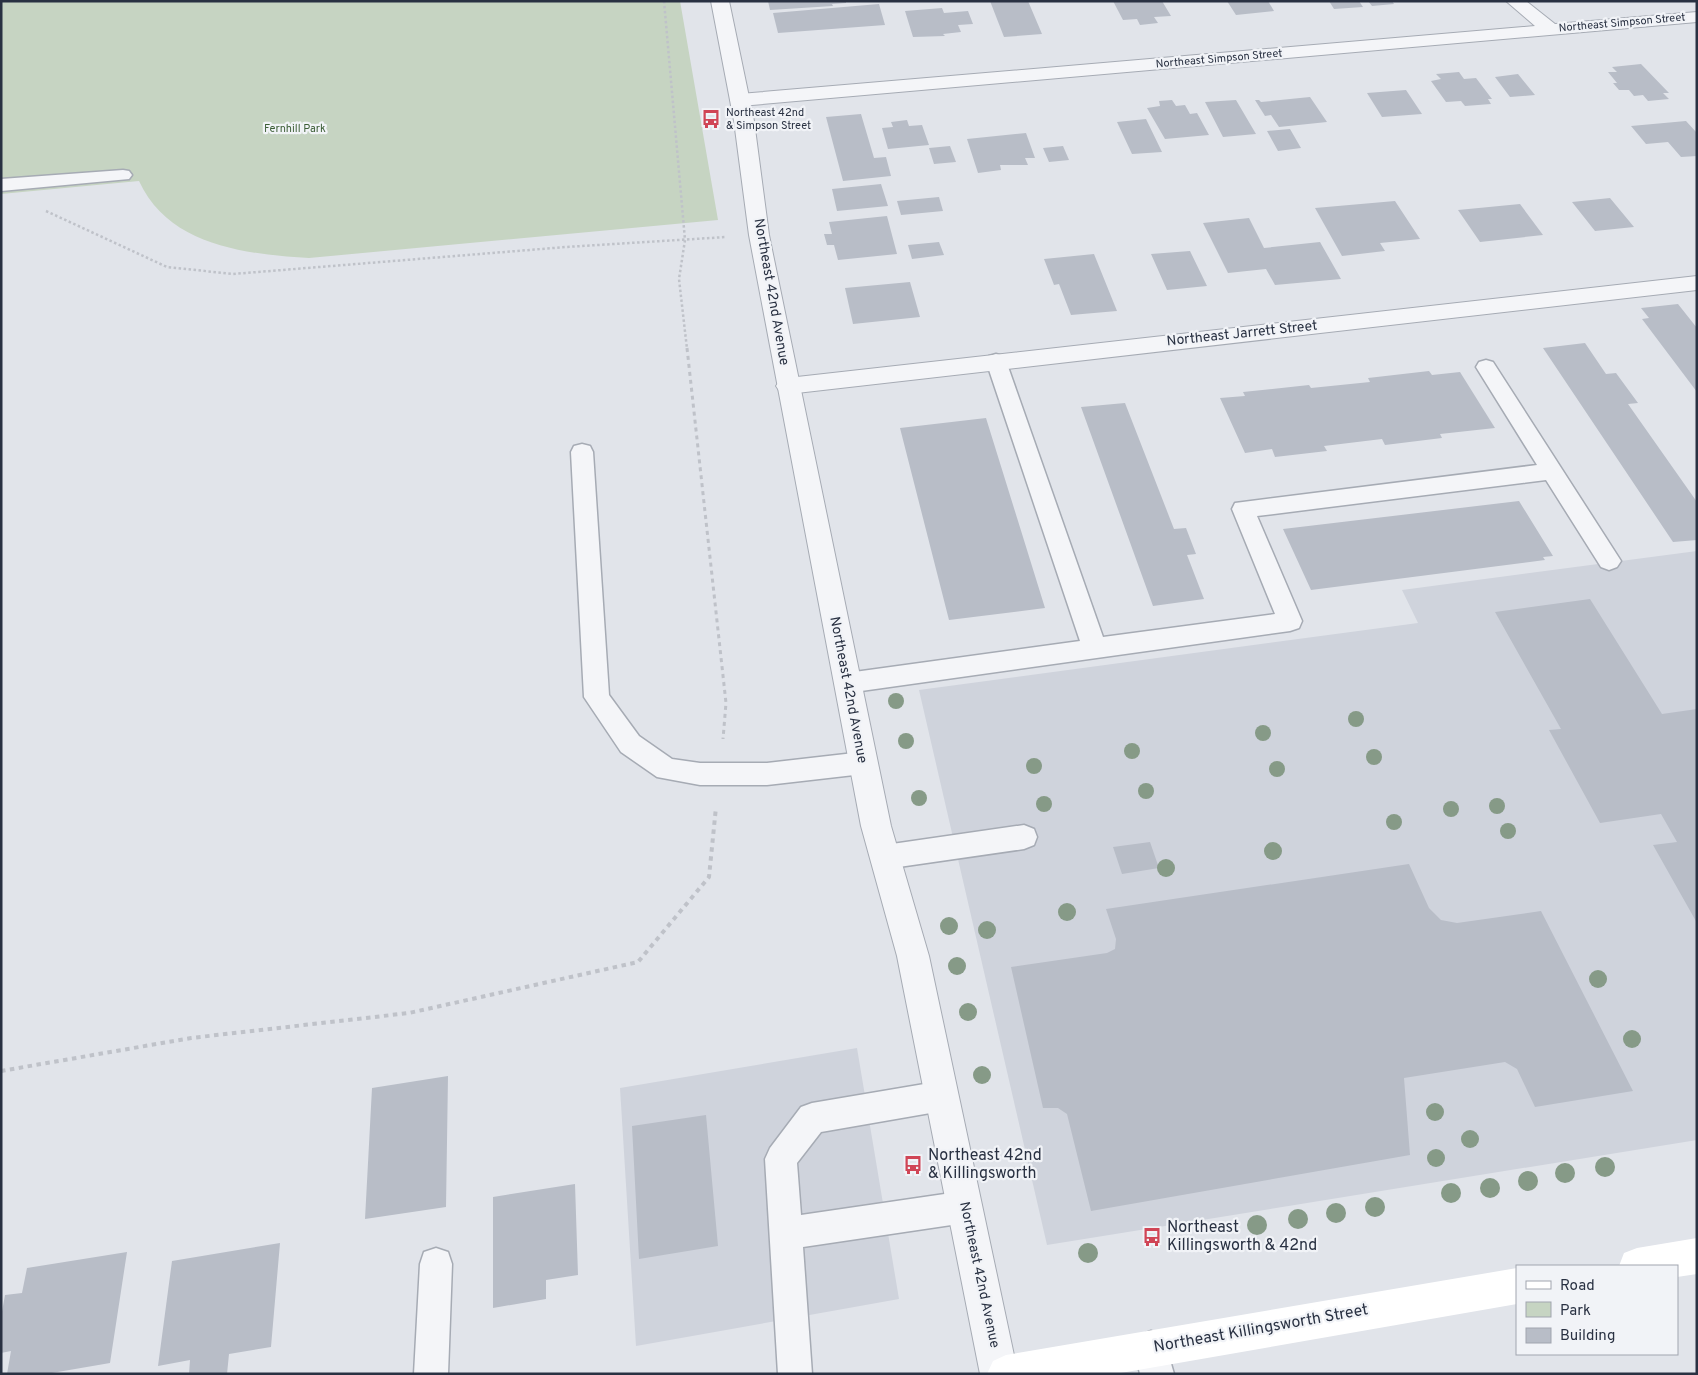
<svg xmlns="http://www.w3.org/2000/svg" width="1698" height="1375" viewBox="0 0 1698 1375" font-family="Overpass,sans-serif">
  <rect width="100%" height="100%" fill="#e1e4ea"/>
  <path fill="#cfd3dc" d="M1697 551V1140L1047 1245 919 690 1418 623 1402 590Z
    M857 1048 899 1299 636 1346 620 1088Z"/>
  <path fill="#c6d4c2" d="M1 1H680L718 220 309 258C245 254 169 246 139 181L1 194Z"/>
  <path fill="#b8bdc7" d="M768 1H846V3L832 4 833 6 770 10Z
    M990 1H1028L1042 34 1004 37Z
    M1113 1H1162L1171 16 1154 17 1158 23 1140 25 1137 19 1123 20Z
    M1227 1H1268L1274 11 1236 15Z
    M1329 1H1359L1363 7 1334 9Z
    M1368 1H1392L1394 4 1372 6Z
    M879 4 885 25 778 33 773 13Z
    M942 8 944 13 968 11 973 24 958 25 961 32 943 34 945 36 913 37 905 11Z
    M1641 64 1669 93H1663L1669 99 1648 101 1643 95 1634 96 1629 90H1619L1613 83H1617L1608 72H1617L1612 67Z
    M1459 72 1464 79 1476 78 1492 99H1488L1491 104 1465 106 1461 101 1446 102 1431 81 1441 79 1436 74Z
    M1518 74 1535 95 1510 97 1495 77Z
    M1406 90 1422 114 1382 117 1367 93Z
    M1310 97 1327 122 1279 127 1271 115 1265 116 1255 100H1259L1261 102Z
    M1172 100 1176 106 1185 105 1190 114 1197 113 1209 135 1165 139 1147 108 1160 106 1159 101Z
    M1236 100 1256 134 1223 137 1205 102Z
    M861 114 874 158 886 157 891 176 843 181 826 117Z
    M1146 119 1162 152 1132 154 1117 122Z
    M907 120 909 126 922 125 929 145 888 149 882 128 893 127 891 122Z
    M1686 121 1697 133V156L1681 157 1668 142 1646 144 1631 126Z
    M1290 129 1301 148 1278 151 1267 131Z
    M1026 133 1035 158H1025L1028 165H1000L1001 170 978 173 967 139Z
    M950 146 956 162 934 164 929 148Z
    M1063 146 1069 160 1049 162 1043 148Z
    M881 184 888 206 837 211 832 189Z
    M939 197 943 211 901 215 897 201Z
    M1610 198 1634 227 1595 231 1572 202Z
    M1395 201 1420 239 1380 243 1385 251 1342 256 1315 208Z
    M1520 204 1543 235 1480 242 1458 210Z
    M887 216 897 254 838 260 834 245H827L824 234H832L829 222Z
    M1249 218 1264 248 1320 242 1341 279 1275 285 1266 269 1228 273 1203 223Z
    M939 242 944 255 912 259 908 245Z
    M1190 251 1207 286 1167 290 1151 254Z
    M1094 254 1117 311 1071 315 1059 284 1054 285 1044 259Z
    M910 282 920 317 853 324 845 288Z
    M1678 304 1697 328V392L1642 319 1649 318 1641 308Z
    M1585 343 1606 374 1616 373 1638 403 1628 404 1697 502V540L1673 542 1543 348Z
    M1429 371 1432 375 1460 372 1495 428 1440 434 1442 438 1385 445 1382 439 1324 446 1327 451 1275 457 1272 449 1245 453 1220 398 1245 396 1243 392 1309 385 1311 388 1370 382 1368 378Z
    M1125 403 1174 529 1186 528 1196 554 1187 555 1204 599 1153 606 1081 407Z
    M986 418 1045 608 949 620 900 428Z
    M1519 501 1553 556 1543 557 1545 560 1311 590 1283 529Z
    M1590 599 1662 714 1697 709V923L1653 845 1677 842 1661 814 1600 823 1549 730 1561 729 1495 612Z
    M1150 842 1159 868 1122 874 1113 847Z
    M1409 864 1429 908 1441 920 1457 923 1541 911 1633 1091 1535 1107 1517 1069 1505 1062 1404 1078 1410 1155 1091 1211 1067 1114 1058 1108H1043L1011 967 1107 953 1115 949 1116 939 1106 909Z
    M448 1076 446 1207 365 1219 372 1088Z
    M706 1115 718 1246 639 1259 632 1126Z
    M575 1184 578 1275 546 1280V1299L493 1308V1197Z
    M280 1243 271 1347 229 1354 227 1374H189L190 1360 158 1366 172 1261Z
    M127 1252 110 1363 46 1374H7L11 1351 1 1353V1317L5 1295 22 1293 27 1268Z"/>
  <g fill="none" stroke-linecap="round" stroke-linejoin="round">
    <g stroke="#a6abb4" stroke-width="3">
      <path id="service" d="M123 170 129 171 132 175 129 179 1 191V179Z
        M996 354 1003 356 1006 361 1103 637 1275 614 1232 509 1235 503 1537 465 1476 367 1479 362 1486 360 1493 362 1621 561 1617 567 1609 570 1601 567 1546 480 1257 516 1302 621 1299 628 1290 631 847 693 838 690 835 683 838 676 847 673 1080 641 986 361 989 356Z
        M582 444 590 446 593 452 609 695 639 736 672 759 700 763H767L863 752 872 755 876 763 872 771 863 774 767 785H700L657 777 621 752 584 697 571 452 574 446Z
        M1024 825 1034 829 1037 837 1034 845 1024 849 885 869 875 866 871 857 875 848 885 845Z
        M942 1081 953 1085 957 1096 953 1107 942 1111 821 1132 797 1163 801 1215 965 1191 976 1196 981 1207 976 1218 965 1223 803 1247 812 1374H778L765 1159 770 1148 801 1107 812 1103Z
        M436 1248 448 1252 452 1264 448 1374H414L420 1264 424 1252Z
        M1151 1331 1163 1336 1174 1374H1140L1134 1348 1139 1336Z"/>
    </g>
    <g stroke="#a6abb4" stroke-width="2">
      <path id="minor" d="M1506 1H1526L1555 24 1697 12V22L740 106 733 104 730 100 733 96 740 94 1535 26Z
        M1697 276V290L788 394 780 392 776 386 780 380 788 378Z"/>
    </g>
    <g stroke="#a6abb4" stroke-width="2">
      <path id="tertiary" d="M711 1H729L754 121 769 235 891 826 929 956 1018 1374H980L897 956 861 826 749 235 734 121Z"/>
    </g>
    <path stroke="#bfc2c9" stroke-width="2.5" stroke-dasharray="2.5 2.5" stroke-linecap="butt" d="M664 1 685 240 679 279 687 349
      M46 211 167 267 233 274 566 247 726 237"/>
    <path stroke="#bfc2c9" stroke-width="3" stroke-dasharray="4 4" stroke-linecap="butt" d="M687 348 726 703 723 739"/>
    <path stroke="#bfc2c9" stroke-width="4" stroke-dasharray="4.5 4.5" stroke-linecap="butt" d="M1 1071 191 1038 409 1013 638 962 709 877 716 807"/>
    <use href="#service" fill="#f4f5f8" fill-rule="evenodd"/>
    <use href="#minor" fill="#f4f5f8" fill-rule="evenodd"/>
    <use href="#tertiary" fill="#f4f5f8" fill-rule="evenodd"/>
    <path fill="#fff" fill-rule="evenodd" d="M1697 1238V1274L1677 1277V1266H1619L1624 1253 1637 1248Z
      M1517 1268V1304L1115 1374H987L993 1361 1006 1355Z"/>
  </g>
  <g fill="#869a87">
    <circle cx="896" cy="701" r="8"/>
    <circle cx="1356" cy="719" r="8"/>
    <circle cx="1263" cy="733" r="8"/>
    <circle cx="906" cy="741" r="8"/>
    <circle cx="1132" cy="751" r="8"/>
    <circle cx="1374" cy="757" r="8"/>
    <circle cx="1034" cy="766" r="8"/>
    <circle cx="1277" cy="769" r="8"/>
    <circle cx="1146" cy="791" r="8"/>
    <circle cx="919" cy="798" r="8"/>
    <circle cx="1044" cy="804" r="8"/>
    <circle cx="1497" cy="806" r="8"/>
    <circle cx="1451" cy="809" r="8"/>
    <circle cx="1394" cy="822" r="8"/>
    <circle cx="1508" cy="831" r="8"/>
    <circle cx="1273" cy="851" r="9"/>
    <circle cx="1166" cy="868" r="9"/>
    <circle cx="1067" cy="912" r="9"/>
    <circle cx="949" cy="926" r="9"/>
    <circle cx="987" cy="930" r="9"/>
    <circle cx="957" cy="966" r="9"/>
    <circle cx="1598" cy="979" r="9"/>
    <circle cx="968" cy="1012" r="9"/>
    <circle cx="1632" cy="1039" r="9"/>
    <circle cx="982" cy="1075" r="9"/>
    <circle cx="1435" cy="1112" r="9"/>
    <circle cx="1470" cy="1139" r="9"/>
    <circle cx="1436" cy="1158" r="9"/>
    <circle cx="1605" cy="1167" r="10"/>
    <circle cx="1565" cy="1173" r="10"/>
    <circle cx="1528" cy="1181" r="10"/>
    <circle cx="1490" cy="1188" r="10"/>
    <circle cx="1451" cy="1193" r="10"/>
    <circle cx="1375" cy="1207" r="10"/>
    <circle cx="1336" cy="1213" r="10"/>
    <circle cx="1298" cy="1219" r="10"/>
    <circle cx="1257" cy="1225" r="10"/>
    <circle cx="1088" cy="1253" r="10"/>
  </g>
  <defs>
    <g id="bus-bare" transform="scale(1.5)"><path d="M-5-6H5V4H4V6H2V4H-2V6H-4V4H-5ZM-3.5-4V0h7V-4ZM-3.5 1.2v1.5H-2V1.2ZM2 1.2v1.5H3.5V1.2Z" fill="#d04556" stroke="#f1f3f7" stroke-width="2.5" paint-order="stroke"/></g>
  </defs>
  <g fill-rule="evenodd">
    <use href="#bus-bare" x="711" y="119"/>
    <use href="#bus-bare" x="913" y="1165"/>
    <use href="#bus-bare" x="1152" y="1237"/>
  </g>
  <g text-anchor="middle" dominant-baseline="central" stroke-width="4.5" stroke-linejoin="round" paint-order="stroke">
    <g font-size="11" fill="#293142" stroke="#f1f3f7">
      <text transform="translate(1622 23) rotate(-5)">Northeast Simpson Street</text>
      <text transform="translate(1219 59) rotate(-5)">Northeast Simpson Street</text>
    </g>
    <g font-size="11" fill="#293142" stroke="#f1f3f7" text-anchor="start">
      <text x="726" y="113">Northeast 42nd<tspan x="726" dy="13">&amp; Simpson Street</tspan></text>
    </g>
    <g font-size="11" fill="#3c5e36" stroke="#f1f3f7">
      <text x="295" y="129">Fernhill Park</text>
    </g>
    <g font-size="14" fill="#293142" stroke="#f1f3f7">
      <text transform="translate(771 292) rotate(80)">Northeast 42nd Avenue</text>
      <text transform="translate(1242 334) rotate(-6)">Northeast Jarrett Street</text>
      <text transform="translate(848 690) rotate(79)">Northeast 42nd Avenue</text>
      <text transform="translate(979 1275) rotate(78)">Northeast 42nd Avenue</text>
    </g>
    <g font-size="16" fill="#293142" stroke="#f1f3f7" text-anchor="start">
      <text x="928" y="1156">Northeast 42nd<tspan x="928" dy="18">&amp; Killingsworth</tspan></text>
      <text x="1167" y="1228">Northeast<tspan x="1167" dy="18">Killingsworth &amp; 42nd</tspan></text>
    </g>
    <g font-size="16" fill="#293142" stroke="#f1f3f7">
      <text transform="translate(1261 1329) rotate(-10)">Northeast Killingsworth Street</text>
    </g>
  </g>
  <rect width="1698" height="1375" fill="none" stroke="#293142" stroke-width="5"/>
  <rect x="1516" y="1265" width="162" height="90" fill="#f1f3f7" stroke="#a1a5af"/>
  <rect x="1526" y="1281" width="25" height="8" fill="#ffffff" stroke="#a1a5af"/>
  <text x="1560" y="1290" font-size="15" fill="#293142">Road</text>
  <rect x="1526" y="1302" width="25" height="15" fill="#c6d4c2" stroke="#a1a5af"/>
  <text x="1560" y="1315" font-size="15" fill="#293142">Park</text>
  <rect x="1526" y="1328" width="25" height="15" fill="#b8bdc7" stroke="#a1a5af"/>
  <text x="1560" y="1340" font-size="15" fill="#293142">Building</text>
</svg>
